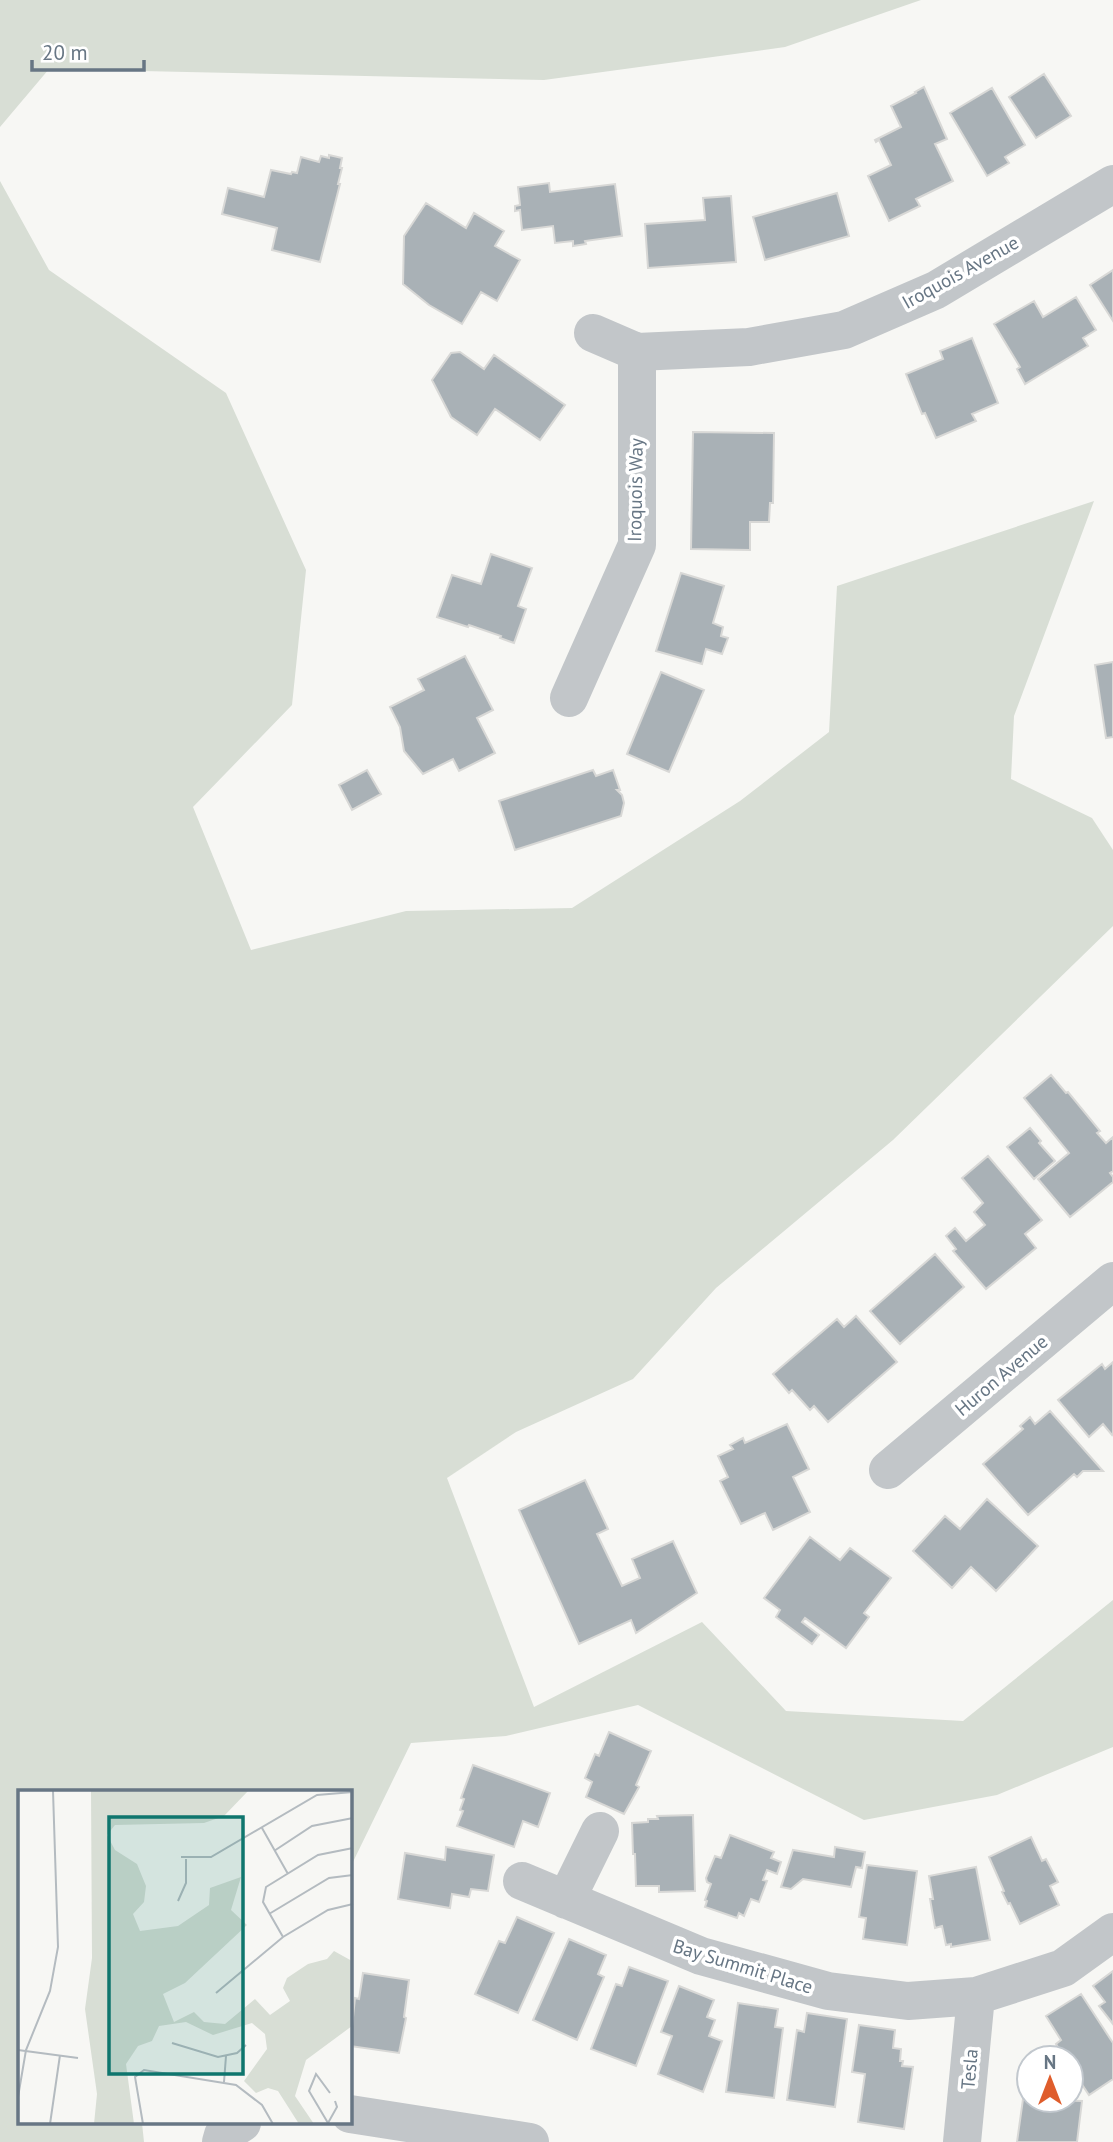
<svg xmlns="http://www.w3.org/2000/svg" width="1113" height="2142" viewBox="0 0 1113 2142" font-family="'PT Sans',sans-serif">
  <rect width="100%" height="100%" fill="#f7f7f4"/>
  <path fill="#d8ded5" d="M0 0H921L785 47 544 80 49 69 0 127Z
    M0 181 49 270 226 393 306 570 292 705 193 807 251 950 406 911 572 908 740 801 829 732 837 586 1094 501 1014 716 1011 779 1092 818 1113 850V926L893 1140 716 1288 633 1379 516 1432 447 1478 534 1707 702 1622 786 1711 963 1721 1113 1600V1747L997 1795 864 1820 638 1705 506 1736 411 1743 350 1868V1792H19V2123H142L144 2142H0Z"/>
  <path fill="#a9b1b6" stroke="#d8d8d6" stroke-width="2" d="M1044 74 1071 116 1036 138 1009 97Z
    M924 87 947 139 935 144 953 181 916 199 920 206 889 221 868 176 891 165 879 140 876 142 875 140 901 127 891 106 916 93 915 92Z
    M992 88 1025 145 1005 157 1009 163 987 176 950 113Z
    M329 155 342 158 340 168H342L338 184H340L320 262 272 250 277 228 222 214 228 188 264 197 271 170 291 174 292 172 297 173 301 157 319 162 321 156 329 158Z
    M549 183 550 192 615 184 622 236 585 241 586 244 573 246V241L555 243 553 226 522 230 520 210 515 211V206L520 205 518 187Z
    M837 193 849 236 765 260 753 217Z
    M731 196 736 262 648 268 645 224 705 220 703 198Z
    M426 203 466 228 474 213 504 231 495 246 520 260 497 301 481 292 462 324 429 305 403 284 404 236Z
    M1113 270V321L1090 285Z
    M1076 297 1096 330 1083 338 1088 346 1025 384 1017 369 1020 367 994 324 1034 301 1043 317Z
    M972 338 998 403 972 414 976 421 936 438 925 413 922 414 906 374 943 359 940 351Z
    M460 352 484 369 494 355 565 405 540 440 495 409 477 435 451 417 432 380 451 353Z
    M693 432 774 433 773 503H770L769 522H750V550L691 549Z
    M491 554 532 568 518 606 526 609 514 643 500 638 501 636 469 625 468 627 437 617 452 575 481 584Z
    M681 573 724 586 713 623 723 627 721 636 728 638 722 654 706 649 702 664 656 651Z
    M465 656 493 710 477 718 495 753 459 771 453 759 423 774 404 751 400 727 390 707 424 690 418 679Z
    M1113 662V737L1106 738 1095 665Z
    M661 672 704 690 669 772 627 754Z
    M367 770 381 794 352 810 339 785Z
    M593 770 596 776 613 770 620 790H617L622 795 624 803 621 816 515 850 499 801Z
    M1051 1075 1066 1093 1068 1092 1100 1131 1097 1133 1106 1143 1113 1137V1171L1110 1173 1113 1177V1182L1070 1217 1038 1179 1069 1153 1024 1098Z
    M1030 1128 1041 1141 1039 1143 1055 1161 1034 1179 1007 1147Z
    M988 1156 1042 1220 1025 1234 1036 1248 986 1289 953 1251 956 1249 946 1236 955 1228 966 1241 985 1225 974 1212 983 1203 962 1178Z
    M935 1254 964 1287 900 1344 870 1311Z
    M856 1316 897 1362 828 1422 814 1406 810 1410 792 1390 789 1393 773 1374 837 1319 844 1327Z
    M1113 1362V1433L1112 1435 1103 1424 1089 1437 1058 1400 1102 1364 1105 1369Z
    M1050 1411 1103 1471H1083L1077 1477 1074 1474 1028 1515 983 1464 1023 1429 1020 1426 1030 1417 1035 1424Z
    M787 1424 809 1469 793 1477 810 1512 773 1530 765 1513 741 1524 720 1481 728 1477 718 1456 733 1449 730 1445 743 1438 745 1443Z
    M585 1480 608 1529 597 1534 622 1586 640 1578 632 1559 673 1541 697 1593 636 1633 631 1620 579 1644 519 1510Z
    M987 1499 1038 1546 996 1591 971 1567 952 1588 913 1551 945 1516 960 1529Z
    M810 1537 840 1560 850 1548 891 1578 864 1613 869 1617 846 1648 805 1618 802 1622 819 1635 812 1644 776 1617 780 1610 764 1598Z
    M609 1732 651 1751 636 1785 639 1787 624 1814 586 1797 592 1782 585 1778 595 1754 599 1756Z
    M473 1765 550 1793 538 1827 523 1821 514 1847 457 1826 463 1811 460 1810 464 1799 461 1798Z
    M693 1815 695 1891 659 1892V1886H636L635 1854H633L632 1823 648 1822V1819H658L657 1816Z
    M730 1835 774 1852 771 1858 781 1862 777 1874 767 1870 763 1880 767 1881 759 1902 751 1899 744 1916 739 1913 737 1918 705 1907 707 1901 705 1900 711 1884 707 1882 706 1878 715 1856 721 1858Z
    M1031 1837 1042 1861 1046 1859 1058 1882 1050 1886 1059 1905 1020 1924 1010 1903 1008 1904 1002 1892 1004 1891 989 1857Z
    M446 1847 494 1855 488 1891 471 1889 469 1897 452 1894 450 1908 398 1899 405 1853 445 1860Z
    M835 1847 865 1852 862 1868 856 1867 851 1887 803 1879 791 1889 781 1887 793 1850 834 1857Z
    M867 1865 917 1871 907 1945 863 1939 866 1918 859 1917Z
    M976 1867 990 1940 951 1947V1944L946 1945 942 1926 935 1928 930 1899H933L929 1876Z
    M517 1917 554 1933 518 2013 475 1994 499 1941 505 1943Z
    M569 1939 606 1955 598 1974 604 1977 577 2040 533 2020Z
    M629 1967 668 1981 636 2066 591 2049 616 1984 622 1986Z
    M1113 1971V2024L1099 2006 1105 2002 1093 1986Z
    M363 1973 409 1980 404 2017 406 2018 399 2053 350 2046 355 1998 359 1999Z
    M679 1986 714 2000 707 2017 715 2020 709 2036 722 2041 703 2092 658 2074 672 2036 661 2032Z
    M1081 1994 1113 2043V2079L1089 2095 1071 2068V2058H1065L1056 2044 1061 2040 1046 2016Z
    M738 2003 778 2009 775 2027 783 2028 774 2098 726 2092Z
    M807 2013 847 2019 835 2107 787 2100 797 2030 804 2032Z
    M859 2025 895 2030 893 2048 901 2049 900 2061H903L902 2066 913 2067 904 2129 858 2122 865 2074 852 2072Z
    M1023 2099 1082 2101 1077 2142H1017Z"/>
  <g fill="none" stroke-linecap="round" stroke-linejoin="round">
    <path stroke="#c2c6c9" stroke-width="38" d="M593 333 637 352 749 347 844 330 936 290 1113 184
      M569 698 637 545V352
      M888 1470 1113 1281
      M522 1881 701 1956 828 1991 908 2001 976 1996 1063 1968 1113 1932
      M566 1900 600 1831
      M962 2142 976 1996"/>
    <path stroke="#c2c6c9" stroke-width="38" d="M350 2114 530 2142
      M221 2142 223 2135 242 2123"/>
  </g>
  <g text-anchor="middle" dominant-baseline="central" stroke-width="7" stroke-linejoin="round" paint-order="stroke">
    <g font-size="19" fill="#677684" stroke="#fff">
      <text transform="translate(960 272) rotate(-29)">Iroquois Avenue</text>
      <text transform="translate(635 490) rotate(-89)">Iroquois Way</text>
      <text transform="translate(1001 1375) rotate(-40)">Huron Avenue</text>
      <text transform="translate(743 1966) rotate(17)">Bay Summit Place</text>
      <text transform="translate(969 2069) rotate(-85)">Tesla</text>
    </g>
  </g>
  <g transform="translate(18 1790)">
    <rect width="334" height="334" fill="#f7f7f4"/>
    <path d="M73 1H230L206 26 186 33 97 35 89 45 97 60 119 74 128 96 126 112 115 124 122 141 160 136 191 115 192 98 223 87 213 120 229 135 167 193 145 204 156 232 176 222 186 232 207 234 237 209 252 225 272 211 265 198 269 188 290 174 309 169 316 161 334 171V236L288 270 277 306 296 334H281L260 301 250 298 238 303 226 291 249 259 247 244 234 233 195 245 168 232 141 236 134 251 120 256 108 274 116 334H76L79 304 67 219 74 168Z" fill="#d8ded5"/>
    <path fill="none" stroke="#b4bbc0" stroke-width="2" d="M244 38 270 84M256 61 294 36 335 28M163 67H193L299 5 335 2M160 111 168 93V69M251 124 311 88 335 85M265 147 245 112 248 97 300 65 335 58M198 203 265 147 310 120 335 114M154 253 200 267 219 263 228 255M0 260 60 268M206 292 208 266M312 303 298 284 291 301 310 333 319 317 317 311M0 307 8 260 32 201 40 157 35 1M32 334 42 265M125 334 117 287 126 280 218 295 244 315 255 334"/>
    <path fill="#0f766e" fill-opacity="0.15" stroke="#0f766e" stroke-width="3.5" d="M91 27H225V284H91Z"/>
    <rect width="334" height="334" fill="none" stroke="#677684" stroke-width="3.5"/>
  </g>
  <g transform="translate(1050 2079)"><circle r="33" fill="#ffffff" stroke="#c2c8ce" stroke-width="2"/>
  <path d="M0-5L12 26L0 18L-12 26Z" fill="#df5d2c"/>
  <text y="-10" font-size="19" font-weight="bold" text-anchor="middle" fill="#677684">N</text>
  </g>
  <path d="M32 60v10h112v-10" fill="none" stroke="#677684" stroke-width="3.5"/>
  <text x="42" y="60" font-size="21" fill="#677684" stroke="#ffffff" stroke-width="5" paint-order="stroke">20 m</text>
</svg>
